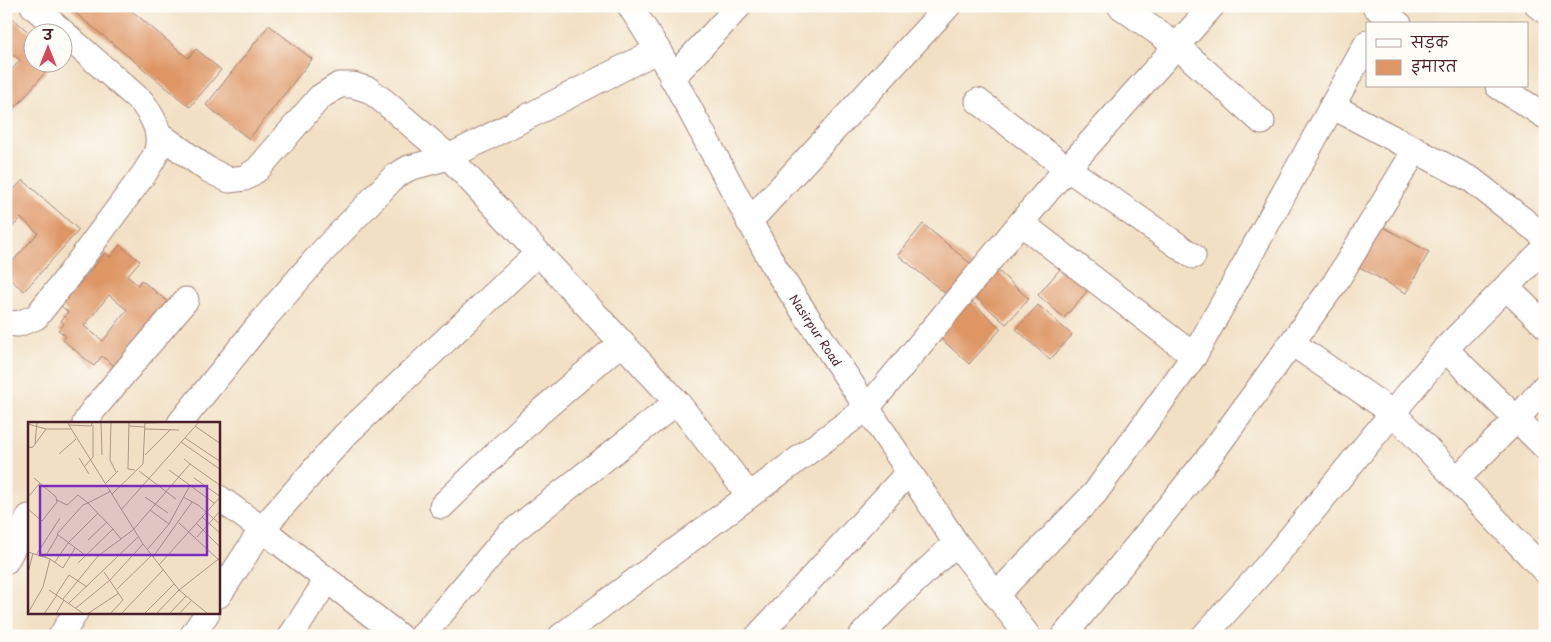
<svg xmlns="http://www.w3.org/2000/svg" width="1551" height="642" viewBox="0 0 1551 642" font-family="'Playpen Sans','Playpen Sans Deva',sans-serif">
  <rect width="100%" height="100%" fill="#fdfcf7"/>
  <filter id="ink" filterUnits="userSpaceOnUse"><feTurbulence type="fractalNoise" baseFrequency=".02" numOctaves="2"/><feDisplacementMap in="SourceGraphic" scale="10" xChannelSelector="R" yChannelSelector="G"/><feConvolveMatrix kernelMatrix="1 2 1 2 8 2 1 2 1" color-interpolation-filters="sRGB"/></filter>
  <filter id="wash" filterUnits="userSpaceOnUse"><feTurbulence type="fractalNoise" baseFrequency=".0096" numOctaves="4" result="noise"/><feDisplacementMap in="SourceGraphic" scale="20" xChannelSelector="R" yChannelSelector="G"/><feGaussianBlur stdDeviation="1.12" result="paint"/><feColorMatrix in="noise" values="0 0 0 0 0 0 0 0 0 0 0 0 0 0 0 0 0 1.4 0 .05"/><feComposite in="paint" operator="in"/></filter>
  <g filter="url(#wash)">
    <rect width="100%" height="100%" fill="#f2e0c4"/>
    <g id="blocks">
      <path fill="#de9665" fill-rule="evenodd" d="M67 6H126L188 58 196 49 221 70 190 107Z
        M6 13 32 35V62H54L6 119V77L20 60 6 49Z
        M269 25 312 59 249 139 206 105Z
        M23 180 79 230 24 291 6 276V269L38 233 21 218 6 234V187L12 191Z
        M1376 223 1429 252 1406 293 1354 264Z
        M923 224 976 268 951 298 898 255Z
        M120 245 140 261 127 276 138 285 141 280 172 305 119 370 102 356 94 366 63 340 66 336 58 330 64 324 61 321 68 312 61 306 105 253 110 257ZM109 295 127 310 103 341 84 326Z
        M1066 262 1093 284 1064 318 1038 295Z
        M996 269 1029 299 1006 324 973 295Z
        M970 300 1001 329 969 364 937 335Z
        M1038 305 1072 335 1050 360 1016 329Z"/>
    </g>
  </g>
  <g filter="url(#ink)">
    <use href="#blocks" fill-opacity="0" stroke="#9e8078" stroke-width="1"/>
    <g fill="none" stroke-linecap="round" stroke-linejoin="round">
      <g stroke="#9e8078" stroke-width="27">
        <g id="minor">
          <path id="s1" d="M630 6 658 50 775 268 956 543 1028 636"/>
          <path d="M1120 6 1177 46 1262 122"/>
          <path d="M1375 6 1383 14 1399 24"/>
          <path d="M1538 6 1545 11"/>
          <path d="M658 50 449 157 677 402"/>
          <path d="M672 78 739 6"/>
          <path d="M1498 86 1545 116"/>
          <path d="M978 101 1068 169 1193 256"/>
          <path d="M1332 106 1472 180 1545 237"/>
          <path d="M159 134 207 169 229 180 245 178 258 169 320 97 339 85H353L369 90 386 103 449 157"/>
          <path d="M749 222 948 6"/>
          <path d="M1021 223 1194 356"/>
          <path d="M1506 287 1545 325"/>
          <path d="M6 323 18 324 36 317 63 283 146 171C149 165 154 159 156 153 163 134 153 117 142 102L33 6"/>
          <path d="M1292 343 1393 413 1545 571"/>
          <path d="M1445 349 1545 447"/>
          <path d="M85 423 93 410 186 300"/>
          <path d="M180 423 263 320 323 251 395 176 409 168 449 157"/>
          <path d="M1457 479 1517 419 1545 386"/>
          <path d="M219 498 262 529 399 636"/>
          <path d="M442 506 533 418 622 342"/>
          <path d="M6 561 29 517"/>
          <path d="M219 595 262 529 344 436 538 253"/>
          <path d="M996 595 1095 493 1194 356 1367 43"/>
          <path d="M61 636 75 613"/>
          <path d="M192 636 207 613"/>
          <path d="M291 636 327 580"/>
          <path d="M422 636 508 535 677 402 749 495"/>
          <path d="M561 636 867 408 1049 189 1212 6"/>
          <path d="M758 636 909 472"/>
          <path d="M861 636 892 603 956 543"/>
          <path d="M1064 636 1209 457 1335 283 1416 149"/>
          <path d="M1204 636 1269 564 1445 349 1545 248"/>
        </g>
      </g>
      <use href="#minor" stroke="#fff" stroke-width="25"/>
    </g>
  </g>
  <g text-anchor="middle" dominant-baseline="central" stroke-width="5" stroke-linejoin="round" paint-order="stroke">
    <g font-size="12" fill="#4a1f2b" stroke="#fdfcf7">
      <text stroke="none"><textPath href="#s1" startOffset="374">Nasirpur Road</textPath></text>
    </g>
  </g>
  <g transform="translate(28 422)">
    <rect width="192" height="192" fill="#f2e0c4"/>
    <path fill="none" stroke="#af9387" stroke-width="1" d="M39 0 115 122 151 168 180 192M73 0 74 33M83 0 82 38 88 50M101 0 100 47 107 48M117 1 156 0M0 2 18 7H43M41 3 63 4 65 0M101 4 117 5M167 4 193 22M117 7 151 8M157 16 193 40M153 20 193 48M7 22 9 0M0 26 5 25 18 7M31 32 48 17M117 33 143 7M51 36 61 52M162 42 193 64M56 45 65 35V3M141 48 186 81M111 49 148 77M166 56 193 75M78 61 90 49M83 69 60 81 85 107M84 72 115 42 117 0M0 75 12 61M117 75 140 91M155 75 170 83 193 103M29 78 39 83 50 73 60 81 55 83 29 112 57 133M0 87 14 99 29 80 28 75 6 56M93 88 171 0M122 88 141 102M174 95 193 112M151 101 193 140M168 101 193 126M169 115 193 88M60 118 79 100M119 128 141 102 161 65M0 130 22 137 15 165 0 191M8 133 32 96M17 135 30 113M125 135 164 80M22 137 35 146 47 126M27 140 40 121 70 91M50 141 85 107 93 117M131 143 193 74M76 150 95 178 82 192M0 151 5 131M89 167 124 133M21 168 56 192M28 173 41 153 59 165M35 177 70 134 105 108 162 42 156 37M41 181 110 115M48 186 82 158 115 122M16 192 29 173M28 192 36 178M59 192 91 171M93 192 135 148M116 192 146 162M128 192 151 168 193 135M141 192 158 174M151 192 163 179"/>
    <path fill="#7b2cbf" fill-opacity="0.15" stroke="#7b2cbf" stroke-width="2.5" d="M12 64H179V133H12Z"/>
    <rect width="192" height="192" fill="none" stroke="#4a1f2b" stroke-width="2.5"/>
  </g>
  <rect width="1551" height="642" fill="none" stroke="#fdfcf7" stroke-width="25"/>
  <rect x="1366" y="22" width="162" height="65" fill="#fdfcf7" stroke="#b5a4a5"/>
  <rect x="1376" y="39" width="25" height="8" fill="#ffffff" stroke="#b5a4a5"/>
  <text x="1411" y="48" font-size="15" fill="#4a1f2b">सड़क</text>
  <rect x="1376" y="60" width="25" height="15" fill="#de9665" stroke="#b5a4a5"/>
  <text x="1411" y="72" font-size="15" fill="#4a1f2b">इमारत</text>
  <g transform="translate(48 48)"><circle r="24" fill="#fdfcf7" stroke="#b5a4a5"/>
  <path d="M0-4L9 19L0 12L-9 19Z" fill="#d1495b"/>
  <text y="-8" font-size="14" font-weight="bold" text-anchor="middle" fill="#4a1f2b">उ</text>
  </g>
</svg>
